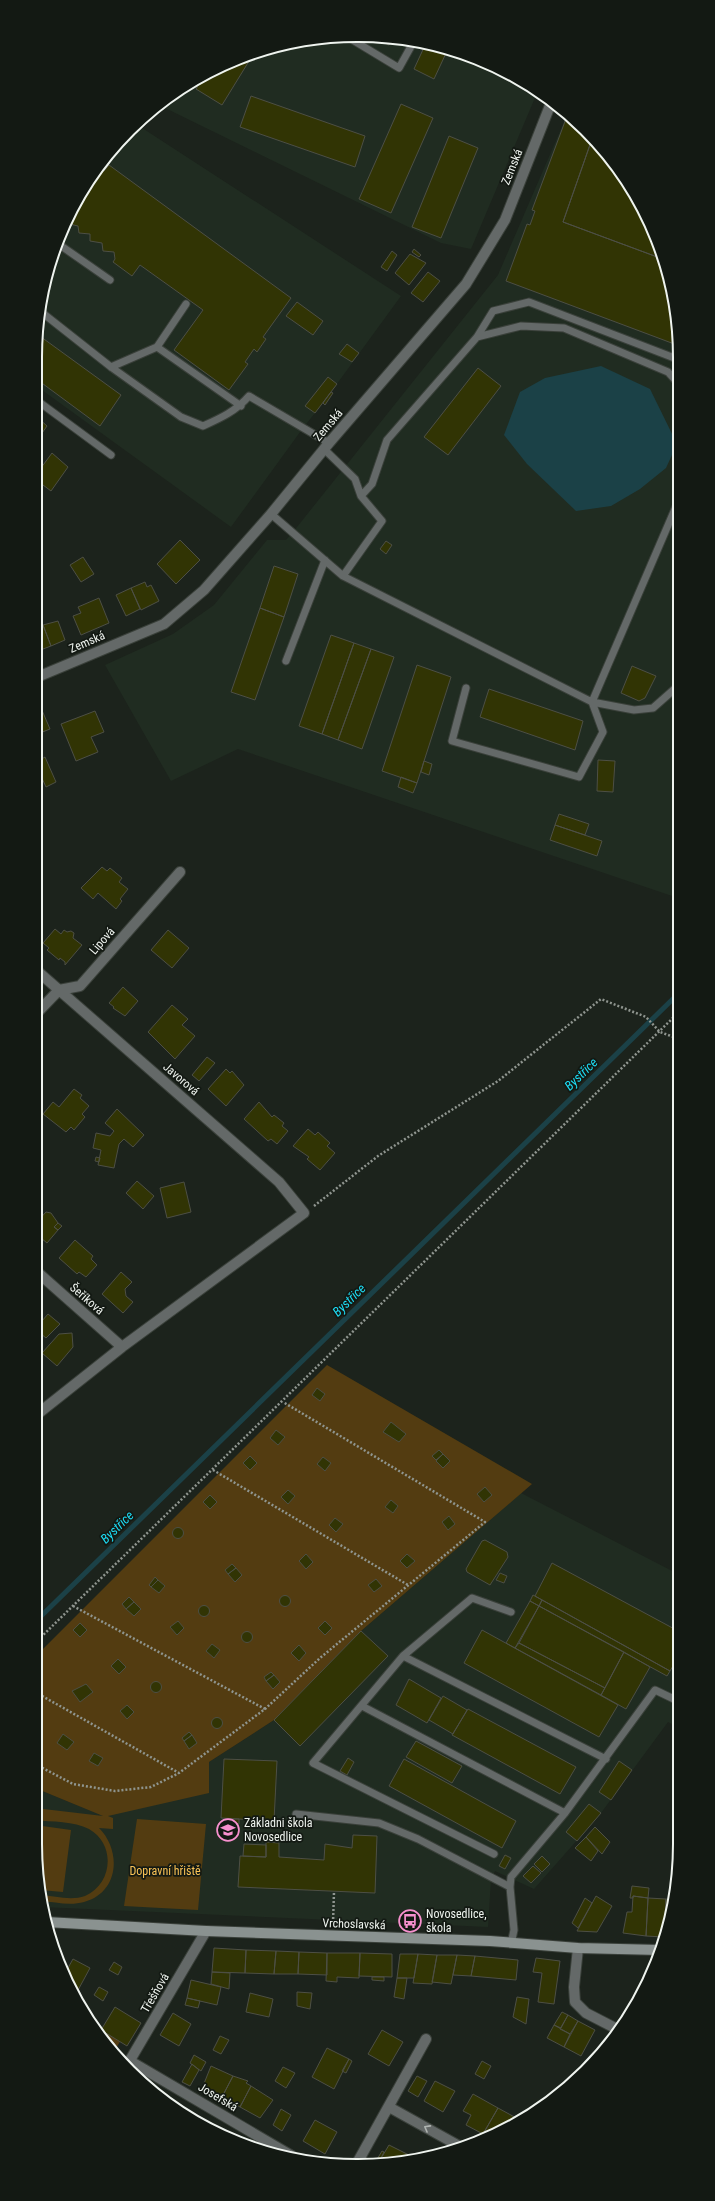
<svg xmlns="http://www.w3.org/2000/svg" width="715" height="2201" viewBox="0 0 715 2201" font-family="'Roboto Condensed',sans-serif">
  <rect width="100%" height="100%" fill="#1c231c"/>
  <path fill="#202c21" d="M358 35 421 41 519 78 537 93 471 249 441 243 159 105 179 89 234 59 295 41Z
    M567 115 586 130 647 215 677 315 678 898 238 749 171 781 105 665 173 634 214 605 267 540H286L293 532 498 275Z
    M136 124 401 296 331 392 333 393 325 405 323 403 303 428 231 527 35 385V357L41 294 60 234 89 178Z
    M521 1493 680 1575V1728L668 1722 601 1813 534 1889 495 1871 491 1879 488 1927 42 1907 35 1844V1788L106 1817 209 1762 274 1720 361 1631Z"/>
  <path fill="#533c11" d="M327 1365 532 1484 361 1631 274 1720 209 1762V1793L108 1816 113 1818V1829L99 1828C122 1851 119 1893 84 1902 70 1906 55 1902 41 1901L40 1895C55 1896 71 1901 85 1896 113 1884 116 1844 89 1829 74 1821 52 1822 35 1820V1808L103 1816 35 1788V1657Z
    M137 1819 206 1824 198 1910 124 1906Z
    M35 1825 71 1830 63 1892 40 1890Z
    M97 2027 121 2040 113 2053Z"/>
  <path fill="#1b4147" d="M601 366 650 389 677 444 666 468 640 489 611 506 576 511 527 464 504 435 520 392 545 378Z"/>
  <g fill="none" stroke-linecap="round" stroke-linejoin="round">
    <path stroke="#1b4147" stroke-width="5" d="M35 1622 678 994"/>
  </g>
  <path fill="#313404" stroke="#4d4f45" d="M374 37 393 38 389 45Z
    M426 43 447 51 434 79 414 69Z
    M254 53 222 105 196 89 204 76 234 59Z
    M251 96 365 136 355 167 240 127Z
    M401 104 433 118 391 213 359 199Z
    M567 116 586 130 592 139 563 222 660 258 677 315V345L506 281 527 224 530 225 535 211 532 210Z
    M449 136 478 148 441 238 412 227Z
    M592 139 647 215 660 258 563 222Z
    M109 165 291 298 263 337 266 339 257 352 254 349 245 362 248 364 229 390 174 350 203 310 140 265 132 276 113 262 115 259 114 252 103 251 102 243 90 241V234L79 233 78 226 65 223 78 200 100 169 104 171Z
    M414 249 421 255 419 257 412 252Z
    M392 251 397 255 387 271 381 267Z
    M410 254 426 263 409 285 395 273Z
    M428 272 440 281 423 302 411 293Z
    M297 302 323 321 313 335 286 316Z
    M37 334 121 395 100 426 35 378Z
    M347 344 359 353 352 362 339 354Z
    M478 368 501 386 448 455 424 437Z
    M328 377 337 384 315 413 305 406Z
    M331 392 333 393 325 405 323 403Z
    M38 418 47 426 37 440 35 438V423Z
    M52 453 68 467 51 491 35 479V476Z
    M35 539 41 549 35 553Z
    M180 540 200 560 176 584 157 564Z
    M386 541 392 545 386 554 380 549Z
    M83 557 94 574 81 582 70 565Z
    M274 566 298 574 284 617 260 608Z
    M145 582 147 587 151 585 159 601 141 610 131 588Z
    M131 588 140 609 126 616 116 595Z
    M99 598 109 623 81 635 73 616 81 613 78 607Z
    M260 608 284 617 255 700 231 692Z
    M58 621 65 640 51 646 43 625Z
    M43 625 51 646 35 652V628Z
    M331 635 354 643 322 734 299 726Z
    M354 643 371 649 338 740 322 734Z
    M371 649 394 657 362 749 338 740Z
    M417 665 451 677 417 783 382 771Z
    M632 666 656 676 645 698 639 701 621 693Z
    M489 689 583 721 575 750 480 717Z
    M38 701 50 729 40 733 39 730 35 732V702Z
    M95 711 104 732 91 737 98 752 76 761 61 724Z
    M45 757 56 782 46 787 35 763Z
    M598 760 615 761 613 792 597 791Z
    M424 761 432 764 429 775 421 772Z
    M401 777 417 783 413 793 398 787Z
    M559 814 589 824 585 835 555 825Z
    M555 825 602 841 597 856 550 840Z
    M102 867 107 871 110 868 122 878 119 882 128 889 120 899 122 901 116 909 98 893 93 899 81 888Z
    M55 929 61 934 64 930 67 932 71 931 74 933 73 938 82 945 65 965V962L60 958 59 960 47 950 49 948 43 943Z
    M168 930 189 948 172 968 151 950Z
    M123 987 138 1001 125 1016 113 1008 114 1007 109 1003Z
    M172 1005 188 1019 182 1025 195 1036 175 1059 148 1032Z
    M207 1057 215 1063 199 1081 192 1075Z
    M226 1069 230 1073 232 1071 244 1085 226 1106 208 1089Z
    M35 1072 40 1077 35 1083Z
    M74 1089 82 1095 80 1098 89 1106 82 1114 85 1117 74 1130 71 1127 66 1132 43 1114 53 1102 59 1107Z
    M259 1102 272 1117 274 1115 284 1123 282 1126 288 1131 277 1144 271 1139 268 1141 244 1119Z
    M117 1109 144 1135 133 1147 124 1139 119 1144 114 1168 98 1165 101 1150 93 1148 96 1133 110 1136 114 1131 105 1123Z
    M308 1129 315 1135 318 1132 330 1143 327 1146 335 1153 320 1170 307 1159 309 1157 293 1146Z
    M96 1157 100 1158 99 1162 95 1161Z
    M137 1181 154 1196 143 1209 126 1193Z
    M184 1182 191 1212 167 1218 160 1188Z
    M46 1212 51 1213 58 1223 54 1227 58 1230 47 1243 35 1233V1224Z
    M58 1223 62 1226 58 1230 54 1227Z
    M75 1240 93 1256 91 1259 97 1265 86 1277 79 1272 77 1274 59 1258Z
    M121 1272 132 1282 125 1289 126 1296 133 1302 123 1313 102 1294Z
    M48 1314 60 1324 46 1338 35 1329Z
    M72 1333 73 1347 57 1366 42 1353 59 1334Z
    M317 1388 325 1394 320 1401 312 1395Z
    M391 1422 406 1434 399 1442 383 1432Z
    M276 1430 285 1437 278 1445 270 1438Z
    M439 1450 443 1454 436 1460 432 1456Z
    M443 1454 450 1461 443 1468 436 1461Z
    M250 1456 257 1463 250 1470 243 1463Z
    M323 1457 331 1463 325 1471 317 1464Z
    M485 1487 492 1495 484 1502 477 1494Z
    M288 1490 295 1496 288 1504 281 1497Z
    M210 1495 217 1502 210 1509 203 1502Z
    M391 1500 398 1506 393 1513 385 1507Z
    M449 1516 455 1524 448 1530 442 1522Z
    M335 1518 343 1524 336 1532 329 1525Z
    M172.5 1533a5.5 5.5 0 1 1 11 0a5.5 5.5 0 1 1-11 0Z
    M485 1540 507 1552 508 1557 490 1585 467 1572 466 1569 482 1541Z
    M306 1554 313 1562 306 1569 299 1561Z
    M407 1554 415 1561 407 1568 400 1561Z
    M552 1563 680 1632V1654L670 1671 535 1596Z
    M232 1564 236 1568 228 1574 225 1570Z
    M236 1568 242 1575 235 1582 228 1574Z
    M500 1573 507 1576 504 1583 496 1580Z
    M155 1577 158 1580 151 1587 149 1585Z
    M376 1579 382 1586 374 1592 368 1585Z
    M158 1580 165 1586 159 1593 151 1587Z
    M533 1595 542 1600 539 1606 530 1601Z
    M279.5 1601a5.5 5.5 0 1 1 11 0a5.5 5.5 0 1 1-11 0Z
    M129 1597 134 1602 126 1609 122 1604Z
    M542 1600 670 1671 667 1676 539 1606Z
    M530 1601 539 1606 515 1648 506 1643Z
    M134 1602 141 1609 134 1616 126 1609Z
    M198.5 1611a5.5 5.5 0 1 1 11 0a5.5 5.5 0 1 1-11 0Z
    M539 1606 624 1652 605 1688 519 1643Z
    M178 1621 184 1628 177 1635 170 1627Z
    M325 1621 332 1628 325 1635 318 1628Z
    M80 1623 87 1630 80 1637 73 1630Z
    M482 1630 618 1705 599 1737 464 1663Z
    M361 1631 388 1656 300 1746 274 1720Z
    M241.5 1637a5.5 5.5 0 1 1 11 0a5.5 5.5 0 1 1-11 0Z
    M519 1643 605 1688 601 1695 515 1648Z
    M212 1644 220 1650 214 1658 206 1651Z
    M299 1645 306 1653 299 1661 291 1653Z
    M624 1652 650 1667 626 1709 601 1695Z
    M118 1659 126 1667 119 1674 111 1666Z
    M35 1669 42 1675 36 1683H35Z
    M271 1672 274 1675 266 1681 264 1677Z
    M677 1674 680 1675V1684L673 1680Z
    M274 1675 280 1682 273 1689 266 1681Z
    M409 1679 441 1698 427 1723 396 1705Z
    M150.5 1687a5.5 5.5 0 1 1 11 0a5.5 5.5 0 1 1-11 0Z
    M86 1684 93 1692 80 1702 72 1691Z
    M443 1696 467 1710 453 1734 429 1720Z
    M127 1705 134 1712 127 1719 120 1711Z
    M468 1709 576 1767 560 1794 452 1735Z
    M211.5 1723a5.5 5.5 0 1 1 11 0a5.5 5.5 0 1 1-11 0Z
    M189 1732 192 1735 184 1741 182 1738Z
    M63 1734 74 1742 67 1750 57 1743Z
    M192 1735 197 1743 189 1749 184 1741Z
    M416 1741 462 1766 452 1783 406 1757Z
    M94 1753 103 1758 98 1766 89 1761Z
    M348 1758 354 1762 347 1775 340 1771Z
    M224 1759 277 1761 274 1821 221 1818Z
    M404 1759 516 1821 502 1848 389 1786Z
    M619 1761 632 1770 611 1800 599 1792Z
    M589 1804 601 1813 577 1841 566 1832Z
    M233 1819H239V1824H233Z
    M595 1827 610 1842 602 1854 586 1837Z
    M353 1835 377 1836 375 1893 238 1887 240 1856 266 1857V1842L279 1843V1857L324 1860 325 1844 352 1848Z
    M586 1837 598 1851 591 1861 575 1848Z
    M244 1844 266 1845V1857L243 1856Z
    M505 1855 511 1858 505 1869 499 1866Z
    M542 1856 550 1864 542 1872 534 1864Z
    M533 1866 541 1873 531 1883 523 1876Z
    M632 1886 649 1888 648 1898 633 1896V1898H630Z
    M596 1896 612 1906 597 1932 577 1931Z
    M633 1896 648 1898 646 1936 623 1933 627 1912H632Z
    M585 1898 592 1903 578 1928 572 1923Z
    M648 1898 666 1899 664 1937 646 1936Z
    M666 1899 674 1900 665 1937H664Z
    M214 1948 246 1950 245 1973 212 1972Z
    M246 1950 276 1951 274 1974 245 1973Z
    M276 1951 299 1952 298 1974H274Z
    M299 1952 327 1953V1975L298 1974Z
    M327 1953H360L359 1978 337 1977V1982L326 1981Z
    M360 1953 392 1954V1977L359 1976Z
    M400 1954H418L414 1978H397Z
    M418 1954 437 1955 432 1984 413 1983Z
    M437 1955H457L451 1984 432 1982Z
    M457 1955 475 1956 471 1976 453 1975Z
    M475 1956 518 1960 516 1980 471 1976Z
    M536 1958 560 1961 554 2004 538 2002 542 1973 533 1972Z
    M73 1959 90 1968 77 1992 64 1975Z
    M114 1962 122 1967 118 1975 109 1970Z
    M212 1972 230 1973 229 1989 211 1984Z
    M372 1977H384V1981L372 1980Z
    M397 1978H407L404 1999 394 1997Z
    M191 1980 221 1987 217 2005 187 1998Z
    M99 1987 108 1992 103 2001 94 1995Z
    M297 1992 312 1993 310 2009 297 2006Z
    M250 1993 273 1999 269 2017 246 2012Z
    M517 1997 529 1999 526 2024 513 2017Z
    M187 1998 200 2001 198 2008 185 2005Z
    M115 2007 141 2023 127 2046 101 2030Z
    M562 2012 568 2015 561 2028 554 2025Z
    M173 2013 191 2024 179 2046 160 2035Z
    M568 2015 578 2021 570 2034 560 2029Z
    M578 2021 595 2030 581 2056 564 2047Z
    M554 2025 570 2034 564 2047 547 2038Z
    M382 2030 403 2042 389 2066 368 2054Z
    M220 2036 229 2040 221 2054 213 2050Z
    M605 2040 608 2041 598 2052Z
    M327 2048 349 2059 334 2089 312 2077Z
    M194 2055 206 2062 201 2071 190 2063Z
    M349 2059 352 2061 346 2073 342 2071Z
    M482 2061 491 2066 484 2079 475 2074Z
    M192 2064 199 2070 190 2086 182 2082Z
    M211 2066 233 2076 222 2097 203 2086Z
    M283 2067 295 2073 286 2088 275 2081Z
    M233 2076 248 2081 246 2083 251 2086 240 2107 222 2097Z
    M417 2076 427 2081 418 2097 408 2091Z
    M435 2081 455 2091 443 2112 424 2101Z
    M251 2086 273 2100 260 2118 240 2107Z
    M473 2094 498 2108 483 2134 466 2125 471 2115 463 2111Z
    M498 2108 520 2120 500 2133 488 2137 483 2134Z
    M281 2109 291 2115 282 2131 273 2125Z
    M189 2113 208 2124 206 2127 188 2116Z
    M315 2120 337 2132 325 2154 303 2141Z
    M208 2124 227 2135 226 2136 206 2127Z
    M389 2145 411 2156 408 2160 377 2165Z
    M382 2151 384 2152 379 2162 376 2161Z"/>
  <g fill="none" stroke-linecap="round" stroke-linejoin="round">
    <g stroke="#3a403a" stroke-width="9">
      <path id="lane" d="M346 36 399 68 414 41
        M57 243 110 280
        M40 311 111 367 181 417 203 426C221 418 236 411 249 396L329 443
        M477 337 493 311 529 302 677 359
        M157 347 241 406
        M111 367 157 347 186 304
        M35 399 111 455
        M324 449 355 479 361 496 382 521 343 576
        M361 496 372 484 387 440 477 337 521 326 564 328 668 372 677 382
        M271 514 343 576 592 702 678 502
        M286 661 325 560
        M466 688 452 741 579 777 603 732 592 702
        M592 702 634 710 653 708 678 686
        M403 1656 606 1759
        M362 1706 565 1813
        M296 1814 379 1823 418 1839 510 1887 514 1930 511 1944
        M494 1854 313 1763 403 1656 472 1598 511 1612
        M510 1887 511 1877 565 1813 655 1690 680 1702"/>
    </g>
    <g stroke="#3a403a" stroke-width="12">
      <path id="street" d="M35 678 164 624 204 590 271 514 329 443 466 284 505 220 551 103
        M35 969 279 1182 304 1213 122 1347 35 1416
        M35 1015 59 990 80 986 180 872
        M35 1270 122 1347
        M578 1948 574 1987 575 2002 586 2013 619 2030
        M130 2061 292 2156
        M126 2067 206 1931
        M389 2107 461 2147
        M356 2165 426 2039"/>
    </g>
    <g stroke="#3a403a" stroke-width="12">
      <path id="secondary" d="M46 1922 206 1931 490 1941 578 1948 660 1950"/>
    </g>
    <path stroke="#8f958f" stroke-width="2.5" stroke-dasharray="2 2" stroke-linecap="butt" d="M314 1206 378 1156 498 1081 601 999 646 1017 660 1032 679 1039
      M213 1470 408 1585
      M73 1606 265 1709
      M35 1643 678 1013
      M35 1692 179 1773
      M35 1764 73 1784 115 1791 151 1787 179 1773 265 1709 320 1658 485 1522 283 1402
      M333 1923 334 1892"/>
    <use href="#lane" stroke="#646968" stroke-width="7"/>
    <use href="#street" stroke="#646968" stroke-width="10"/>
    <use href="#secondary" stroke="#8a9290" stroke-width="10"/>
  </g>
  <defs><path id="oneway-chevron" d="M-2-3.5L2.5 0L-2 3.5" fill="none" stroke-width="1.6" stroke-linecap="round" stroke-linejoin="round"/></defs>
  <use stroke="#b0b5b2" href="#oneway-chevron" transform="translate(427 2128) rotate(-151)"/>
  <defs>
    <g id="school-ring" transform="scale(1.15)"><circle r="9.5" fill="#131913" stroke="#f790ce" stroke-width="1.5"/><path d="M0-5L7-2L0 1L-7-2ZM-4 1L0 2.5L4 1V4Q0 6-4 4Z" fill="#f790ce"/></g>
    <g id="bus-ring" transform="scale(1.15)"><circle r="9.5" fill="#131913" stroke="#f790ce" stroke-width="1.5"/><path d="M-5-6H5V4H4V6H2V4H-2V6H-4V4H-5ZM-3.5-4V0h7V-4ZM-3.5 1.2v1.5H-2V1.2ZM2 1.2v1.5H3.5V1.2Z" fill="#f790ce"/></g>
  </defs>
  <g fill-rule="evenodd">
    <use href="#school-ring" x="228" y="1830"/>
    <use href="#bus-ring" x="410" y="1921"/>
  </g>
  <g text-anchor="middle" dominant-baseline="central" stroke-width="3.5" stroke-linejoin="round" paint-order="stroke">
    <g font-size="12" fill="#eff4ef" stroke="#131913">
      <text transform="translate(512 167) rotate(-68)">Zemská</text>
      <text transform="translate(328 425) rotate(-50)">Zemská</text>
      <text transform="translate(87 642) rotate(-23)">Zemská</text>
      <text transform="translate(102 941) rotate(-49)">Lipová</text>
      <text transform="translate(181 1079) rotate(41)">Javorová</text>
      <text transform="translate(87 1299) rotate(41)">Šeříková</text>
      <text transform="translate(354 1924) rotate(2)">Vrchoslavská</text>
      <text transform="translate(155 1993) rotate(-60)">Třešňová</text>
      <text transform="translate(218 2097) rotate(31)">Josefská</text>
    </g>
    <g font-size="12" fill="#eff4ef" stroke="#131913" text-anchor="start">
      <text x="244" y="1823">Základni škola<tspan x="244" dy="14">Novosedlice</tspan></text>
      <text x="426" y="1914">Novosedlice,<tspan x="426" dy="14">škola</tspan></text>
    </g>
    <g font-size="12" fill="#fbc357" stroke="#131913">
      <text x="165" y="1871">Dopravní hřiště</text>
    </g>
    <g font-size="13" font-style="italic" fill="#1ddef7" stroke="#131913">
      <text transform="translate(581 1074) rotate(-44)">Bystřice</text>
      <text transform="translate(349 1300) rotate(-44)">Bystřice</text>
      <text transform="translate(117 1527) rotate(-44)">Bystřice</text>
    </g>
  </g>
  <path d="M0 0H715V2201H0ZM357 42H358A315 315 0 0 1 673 357V1844A315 315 0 0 1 358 2159H357A315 315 0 0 1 42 1844V357A315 315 0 0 1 357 42Z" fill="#131913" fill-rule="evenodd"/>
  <path fill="none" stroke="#eff4ef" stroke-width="2" d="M357 42H358A315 315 0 0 1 673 357V1844A315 315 0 0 1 358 2159H357A315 315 0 0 1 42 1844V357A315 315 0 0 1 357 42Z"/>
</svg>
